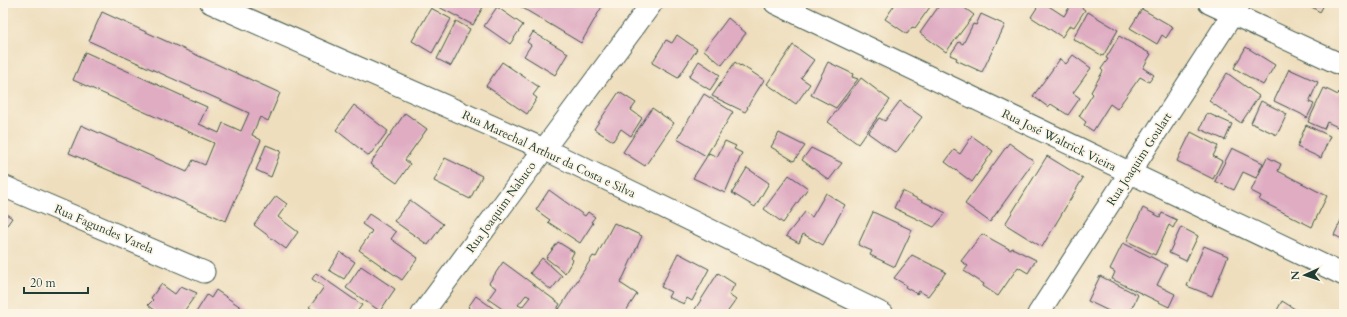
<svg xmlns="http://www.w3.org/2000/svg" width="1347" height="317" viewBox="0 0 1347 317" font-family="Cardo,serif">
  <rect width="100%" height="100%" fill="#fcf5e5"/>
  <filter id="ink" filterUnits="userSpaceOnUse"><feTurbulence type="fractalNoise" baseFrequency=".025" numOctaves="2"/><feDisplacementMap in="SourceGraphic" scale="8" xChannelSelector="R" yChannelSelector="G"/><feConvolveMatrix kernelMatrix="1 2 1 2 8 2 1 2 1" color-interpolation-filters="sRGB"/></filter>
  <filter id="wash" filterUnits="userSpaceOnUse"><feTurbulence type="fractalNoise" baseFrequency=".012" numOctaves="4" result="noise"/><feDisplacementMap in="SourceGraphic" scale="16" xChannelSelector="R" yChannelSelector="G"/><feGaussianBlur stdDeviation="0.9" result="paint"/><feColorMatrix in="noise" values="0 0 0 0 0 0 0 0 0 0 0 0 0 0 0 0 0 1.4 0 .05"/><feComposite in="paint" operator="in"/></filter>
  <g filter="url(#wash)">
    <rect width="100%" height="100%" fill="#eedebd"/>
    <g id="blocks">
      <path fill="#dfacc2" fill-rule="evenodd" d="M439 3H476L483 7 473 25 437 6Z
        M523 3H604L581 43 521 7Z
        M896 3H925L930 7 915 28 912 27 907 34 885 19Z
        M941 3H958L974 15 946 52 920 33Z
        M1040 3H1044L1064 16 1072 3H1075L1085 10 1074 27 1070 25 1062 37 1031 17Z
        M1305 3H1325L1320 12Z
        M497 7 523 25 510 44 484 26Z
        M431 8 451 19 432 53 412 41Z
        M1142 9 1173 27 1166 38 1162 35 1157 44 1130 28Z
        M102 12 280 93 268 121 260 117 252 135 261 140 226 221 69 153 81 125 187 172 193 160 205 165 214 143 73 80 85 52 207 107 199 124 219 133 223 123 241 131 249 113 89 41Z
        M1088 12 1118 30 1103 56 1073 39Z
        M981 14 1005 25 982 72 956 60 957 58 950 55 959 42 963 44 973 24 976 25Z
        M728 18 746 33 722 65 704 50Z
        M456 21 470 29 451 66 437 59Z
        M533 32 568 53 555 75 524 56 531 45 527 42Z
        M677 35 697 49 678 78 652 63 666 40 672 43Z
        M1119 36 1151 54 1143 68 1154 75 1149 82 1140 77 1117 109 1110 104 1093 131 1084 125 1086 122 1079 116 1093 94 1091 92 1103 71 1101 69 1108 59 1106 58Z
        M793 45 814 60 801 78 810 84 796 104 767 84Z
        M1246 47 1275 65 1263 85 1234 68Z
        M1073 55 1091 68 1073 93 1080 98 1068 115 1051 104 1048 107 1033 96 1060 59 1066 64Z
        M699 61 720 75 710 90 689 77Z
        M502 62 539 87 533 95 537 98 527 114 486 86Z
        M735 62 740 66 741 65 764 80 747 107 748 108 745 112 712 96Z
        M828 62 853 74 852 77 858 79 836 108 811 95Z
        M1289 69 1318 82 1309 102 1314 104 1307 118 1301 114 1274 101Z
        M1227 73 1259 96 1241 123 1209 101Z
        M861 78 890 100 858 144 828 122Z
        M1324 88 1338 95 1339 92 1344 94V130L1327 122 1324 129 1308 122Z
        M619 92 636 103 631 110 642 118 631 136 621 129 613 141 594 129Z
        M704 94 733 112 706 156 677 139Z
        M900 101 922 117 896 153 868 133 879 118 885 121Z
        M1261 101 1287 114 1277 135 1251 123Z
        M354 105 388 131 369 156 336 130Z
        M652 108 674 123 645 166 623 152Z
        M405 113 427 129 405 160 410 164 397 183 370 164Z
        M1207 113 1232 124 1225 140 1200 129Z
        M1306 125 1330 136 1321 158 1297 147Z
        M1191 132 1218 146 1213 156 1222 161 1213 179 1177 161Z
        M779 133 805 146 794 161 771 147Z
        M972 136 993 151 972 182 945 162 954 150 960 154Z
        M725 141 736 146 734 149 742 153 725 193 693 178 709 153 717 157Z
        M1009 143 1034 161 990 222 965 204Z
        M266 145 281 151 271 177 256 170Z
        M811 148 842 163 829 180 802 160Z
        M1232 148 1263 163 1256 178 1243 172 1234 190 1215 181Z
        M1047 156 1083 178 1042 247 1005 224Z
        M1267 157 1281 164 1278 171 1327 196 1312 227 1259 200 1261 196 1251 191Z
        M445 158 482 176 470 199 434 181Z
        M747 168 769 183 755 207 732 193Z
        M789 175 808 188 783 223 764 209Z
        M549 190 585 216 588 212 595 217 591 222 593 223 580 243 548 222 550 220 536 210Z
        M902 191 946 213 934 227 894 208Z
        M826 193 845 205 823 245 803 234 799 243 786 236 805 212 812 217Z
        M276 196 287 204 278 217 298 232 286 249 254 225Z
        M410 200 443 224 428 245 394 221Z
        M1143 208 1160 217 1162 213 1177 220 1173 228 1169 225 1155 255 1127 241Z
        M3 212 12 218 3 231Z
        M873 212 912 230 895 267 870 255 872 251 858 245Z
        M369 214 396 232 391 239 418 258 402 280 359 250 372 231 362 224Z
        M1344 214V240L1334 235Z
        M614 223 642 236 624 276 620 283 637 294 624 314H556L593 256 596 257Z
        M1181 227 1198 236 1186 261 1169 253Z
        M982 234 1011 250 1012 248 1036 260 1028 273 1018 267 998 296 983 286 984 284 964 271 968 266 961 261Z
        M558 242 574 252 571 258 573 260 565 273 546 258Z
        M1123 243 1167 265 1157 285 1175 294 1169 307 1112 279 1115 272 1110 269Z
        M1204 246 1228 256 1212 296 1187 286Z
        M340 252 355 262 344 279 329 270Z
        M678 253 709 269 692 301 687 298 684 304 668 297 671 292 661 287Z
        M912 255 946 272 928 296 919 291 917 294 905 287 906 285 894 278Z
        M542 258 562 276 551 290 530 273Z
        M503 262 560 304 554 314H507L508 313 488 299 496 288 489 283ZM526 295 530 297 522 307 518 305Z
        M361 266 395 289 380 311 346 288Z
        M316 273 362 305 356 313 358 314H317L309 308 324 287 312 279Z
        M718 273 735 284 729 295 736 300 726 314H692Z
        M1100 276 1138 295 1129 314H1115L1088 301Z
        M161 284 175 294 181 286 197 293 182 314H160L148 305 153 300 151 298Z
        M216 290 245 310 242 314H195L207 295 211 298Z
        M476 296 501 314H466L470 309 468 307Z
        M1282 301 1303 314H1275Z"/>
    </g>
  </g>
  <g filter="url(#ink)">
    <use href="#blocks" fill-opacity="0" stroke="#3e5549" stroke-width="1"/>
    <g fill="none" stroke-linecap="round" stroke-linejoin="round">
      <g stroke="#3e5549" stroke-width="23">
        <path id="minor" d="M211 3 544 149 883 314
          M775 3 1344 275
          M1209 3 1344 66
          M3 186 204 272
          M422 314 652 3
          M1038 314 1240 3"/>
      </g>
      <use href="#minor" stroke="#fff" stroke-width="21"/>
    </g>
  </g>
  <g text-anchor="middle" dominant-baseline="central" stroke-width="3.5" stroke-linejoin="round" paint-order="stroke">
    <g font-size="12" fill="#1f3d34" stroke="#fcf5e5">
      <text transform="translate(1059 140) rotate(26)">Rua José Waltrick Vieira</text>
      <text transform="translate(549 154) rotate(25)">Rua Marechal Arthur da Costa e Silva</text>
      <text transform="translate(1139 159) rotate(-57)">Rua Joaquim Goulart</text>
      <text transform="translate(501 207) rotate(-54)">Rua Joaquim Nabuco</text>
      <text transform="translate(104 229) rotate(23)">Rua Fagundes Varela</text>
    </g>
  </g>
  <rect width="1347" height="317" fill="none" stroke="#fcf5e5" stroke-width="16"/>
  <g transform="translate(1305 275) rotate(267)" stroke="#fcf5e5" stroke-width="3" paint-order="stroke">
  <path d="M0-3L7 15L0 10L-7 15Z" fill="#1f3d34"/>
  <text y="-6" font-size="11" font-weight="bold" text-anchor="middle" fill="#1f3d34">N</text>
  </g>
  <path d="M24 287v6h64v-6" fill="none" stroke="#1f3d34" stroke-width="2"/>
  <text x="30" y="287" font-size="12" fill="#1f3d34" stroke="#fcf5e5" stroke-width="3" paint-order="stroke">20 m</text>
</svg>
